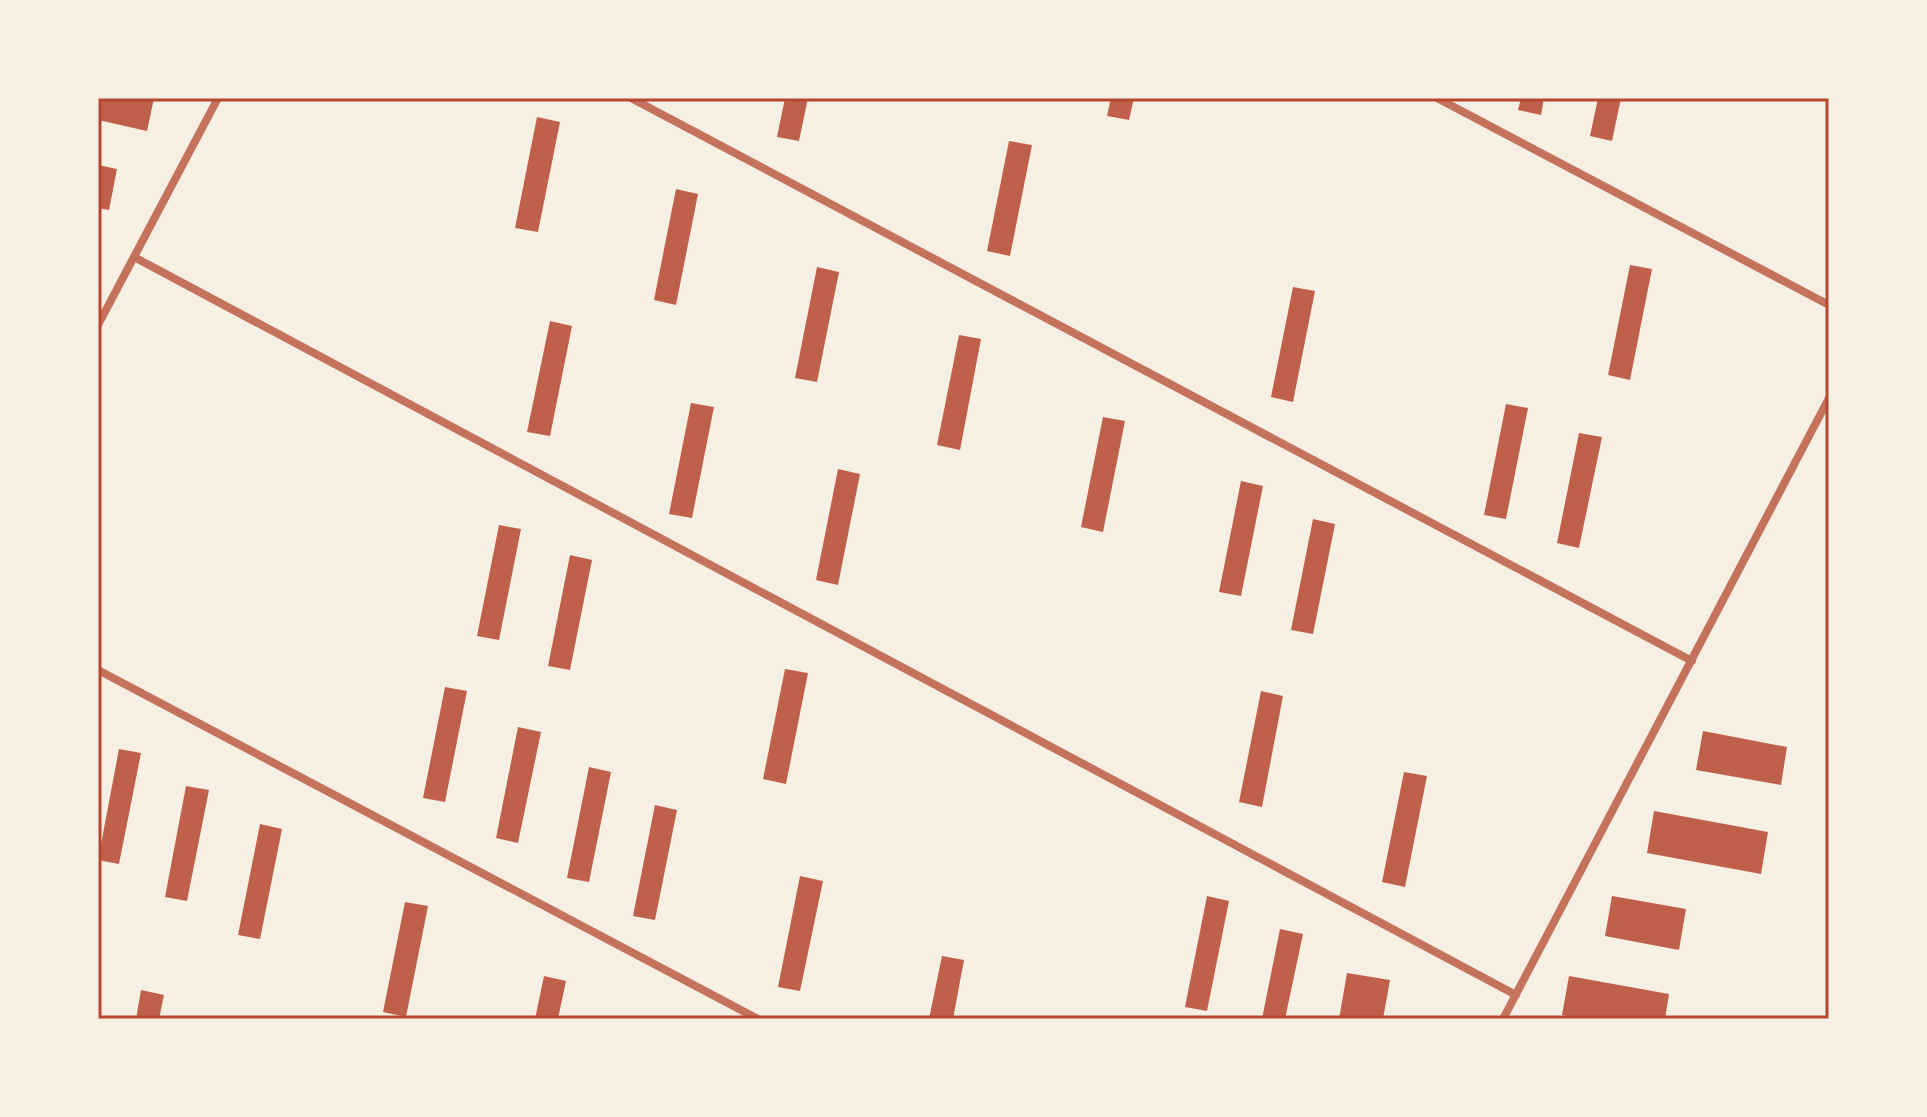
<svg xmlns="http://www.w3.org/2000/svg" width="1927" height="1117" viewBox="0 0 1927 1117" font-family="'Asap Condensed',sans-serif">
  <rect width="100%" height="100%" fill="#f6efe4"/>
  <path fill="#bf614a" d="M98 98H154L147 131 98 120Z
    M785 98H808L799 141 777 137Z
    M1111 98H1134L1129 120 1107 116Z
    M1521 98H1544L1541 115 1518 110Z
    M1598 98H1621L1612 141 1590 136Z
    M537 117 560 122 538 232 515 228Z
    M1009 141 1032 145 1010 256 987 251Z
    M98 165 117 169 109 210 98 208Z
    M676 189 698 194 676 305 654 300Z
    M1630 265 1652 269 1630 380 1608 375Z
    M817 267 839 272 817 382 795 378Z
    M1293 287 1315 291 1293 402 1271 397Z
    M550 321 572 326 550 436 527 432Z
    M959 335 981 339 960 450 937 445Z
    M691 403 714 407 692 518 669 514Z
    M1506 404 1528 408 1506 519 1484 515Z
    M1103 417 1125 421 1103 532 1081 527Z
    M1579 433 1602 437 1579 548 1557 543Z
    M838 469 860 474 838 585 816 580Z
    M1241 481 1263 486 1241 596 1219 592Z
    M1313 519 1335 524 1313 634 1291 630Z
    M499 525 521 529 499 640 477 636Z
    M570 555 592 560 570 670 548 666Z
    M785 669 808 673 786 784 763 779Z
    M445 687 467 691 445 802 423 798Z
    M1261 691 1283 696 1262 807 1239 802Z
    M518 727 541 732 518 843 496 838Z
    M1703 731 1787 747 1781 785 1696 770Z
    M119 749 141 753 119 864 98 860Z
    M589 767 611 772 589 882 567 878Z
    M1404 772 1427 776 1405 887 1382 882Z
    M186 786 209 790 187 901 165 897Z
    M655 805 677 810 655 920 633 916Z
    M1654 811 1768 832 1761 874 1647 853Z
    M260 824 282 829 260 939 238 935Z
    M800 876 823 881 800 991 778 987Z
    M1207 896 1229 901 1207 1011 1185 1007Z
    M1612 896 1686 909 1679 950 1605 936Z
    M405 902 428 906 406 1017 383 1012Z
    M1280 929 1303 934 1285 1019H1262Z
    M942 956 964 960 953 1019H929Z
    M1347 973 1390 980 1383 1019H1339Z
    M544 976 566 981 558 1019H535Z
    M1569 976 1669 994 1665 1019H1581L1562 1015Z
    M141 990 164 995 159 1019H136Z"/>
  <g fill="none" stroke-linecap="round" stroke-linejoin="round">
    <path stroke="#c5725c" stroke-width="8" d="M631 98 1692 661
      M1437 98 1829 305
      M134 257 1516 995
      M98 325 218 98
      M98 670 758 1019
      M1503 1019 1829 398"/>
  </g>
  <rect width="1927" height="1117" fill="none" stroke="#f6efe4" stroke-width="200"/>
  <rect x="100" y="100" width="1727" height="917" fill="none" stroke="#b5482f" stroke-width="3"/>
</svg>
